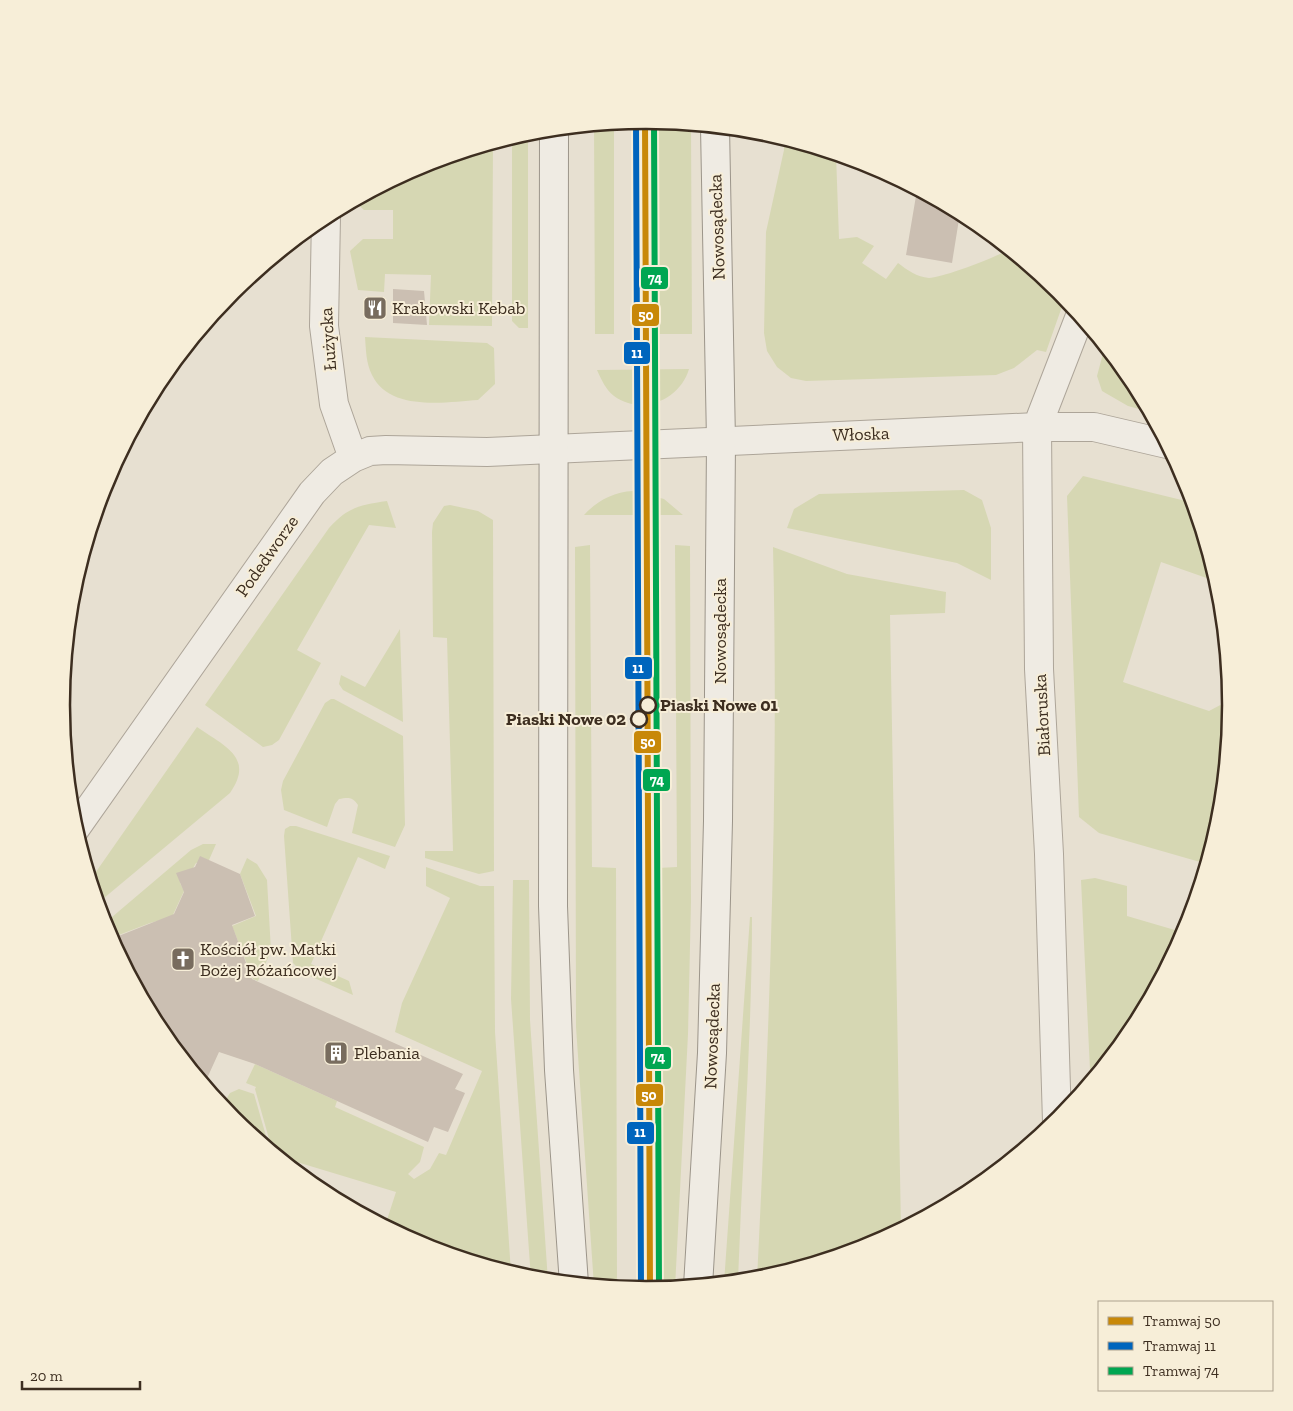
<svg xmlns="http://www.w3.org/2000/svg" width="1293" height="1411" viewBox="0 0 1293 1411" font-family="'Zilla Slab',serif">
  <rect width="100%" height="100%" fill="#e7e0d1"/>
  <path fill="#d6d7b3" d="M656 121 691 125 692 334H657Z
    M614 123V334H595L594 125Z
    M528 133V328H519L512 321V138Z
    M784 139 836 154 839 239 857 237 874 246 862 263 886 279 898 263C907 270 917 277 929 278 941 278 998 257 1009 249L1065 298 1046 352 1037 350 1014 368 996 375 806 381 791 378 777 367 767 351 764 333 766 232 784 150Z
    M493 143 492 326 429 325 431 275 385 274 384 292 358 290 350 251 363 239H393V210H364L354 201 423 165Z
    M365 337 487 343 494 348 495 384 478 400C446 402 390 412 372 375 366 363 366 350 365 337Z
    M1105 346 1133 381 1150 412 1128 406 1102 391 1097 376Z
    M689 369C680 400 642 416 614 396 606 390 601 379 597 370Z
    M1083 476 1194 503 1218 582 1161 562 1123 682 1209 711 1226 702 1230 690 1232 706 1220 820 1207 864 1099 833 1079 817 1067 496Z
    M964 490 982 500 991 528V580L957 563 787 528 794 509 819 494Z
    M633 491 664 499 683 515H584C597 501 613 492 633 491Z
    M387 501 396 528 369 525 297 650 321 663 279 740 272 745 263 747 205 705 329 528C348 507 360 505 387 501Z
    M450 505 478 511 493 520 494 871 479 874 425 858V851H453L447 638 433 637 432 532 433 523 444 506Z
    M590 545 592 867 616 868 617 1288 594 1286 576 1027 575 547Z
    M675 545 690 546 691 902 688 1034 675 1288 659 1289 658 868 677 867Z
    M773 547 847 574 946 592 945 613 890 615 901 1230 870 1246 757 1280C769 1036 779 791 773 547Z
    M400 629 403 722 343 690 339 684 341 675 365 687Z
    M331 699H334L403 736 405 825 395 847 352 833 358 805C353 797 348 797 339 799L335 804 327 827 284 810 281 790 283 781 325 703Z
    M197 727C224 746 255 757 230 793L98 903 91 879Z
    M290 826H296L390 856 385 869 358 857 311 964 349 981 353 995 296 970 297 967 293 963 284 836 285 829Z
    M203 844H216L209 860 196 863 193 868 183 872 180 883 184 891 172 917 150 923 111 938 105 923 191 850Z
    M247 858 257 864 267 880 271 951 258 981 253 979 232 926 256 916 240 874Z
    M426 867 480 886H494L495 1032 511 1273 422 1246 385 1226 396 1192 277 1156 273 1153 255 1089 256 1087 246 1083 255 1064 337 1101 335 1107 424 1147 420 1162 408 1174 414 1179 430 1169 439 1153 446 1155 482 1071 395 1032 402 1003 450 898 426 886Z
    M1095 878 1127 886V916L1185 933 1133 1031 1098 1073 1090 1070 1081 880Z
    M513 880H529L530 1020 548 1281 531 1279 511 999Z
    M750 917H752C752 1039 742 1160 738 1282L724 1283Z
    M239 1089 254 1094 270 1150 232 1119 222 1106 230 1093Z"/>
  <path fill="#cbbfb2" d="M917 190 960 213 952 263 906 255Z
    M393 289 424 291 427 325 393 323Z
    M200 856 240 874 255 916 232 925 252 979 463 1074 455 1089 465 1093 448 1132 434 1127 428 1142 255 1064 219 1052 204 1085 160 1030 111 939 174 914 184 892 176 873 195 867Z"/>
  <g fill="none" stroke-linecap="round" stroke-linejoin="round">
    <g stroke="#ada599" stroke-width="30">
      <path id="street" d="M326 216 324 326 334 404 353 458
        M75 829 312 493 332 472 353 458 370 451 386 450 487 452 1037 427H1094L1167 444
        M1057 1122 1049 854 1039 669 1037 427 1080 316"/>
    </g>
    <g stroke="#9c958a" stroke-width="30">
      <path id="secondary" d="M554 129 553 906 559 1070 574 1284
        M698 1286 712 1053 718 821 721 441 715 127"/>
    </g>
    <use href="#street" stroke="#efebe3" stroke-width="28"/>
    <use href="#secondary" stroke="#efebe3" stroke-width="28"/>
    <g stroke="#f7eed8" stroke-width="10">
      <path id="tram-1" d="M645 120 650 1290"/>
    </g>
    <g stroke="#f7eed8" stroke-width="10">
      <path id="tram-2" d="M636 121 641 1290"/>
    </g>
    <g stroke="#f7eed8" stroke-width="10">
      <path id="tram-3" d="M654 121 659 1290"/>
    </g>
    <use href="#tram-1" stroke="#c88808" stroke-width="6"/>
    <use href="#tram-2" stroke="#0065bd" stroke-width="6"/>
    <use href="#tram-3" stroke="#00a651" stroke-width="6"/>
  </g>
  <defs>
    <g id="restaurant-square" transform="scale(1.25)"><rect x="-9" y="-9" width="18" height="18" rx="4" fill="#786c5e" stroke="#f7eed8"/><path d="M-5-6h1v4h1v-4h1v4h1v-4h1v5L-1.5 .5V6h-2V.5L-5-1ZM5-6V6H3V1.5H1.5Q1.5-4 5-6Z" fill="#fff"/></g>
    <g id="church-square" transform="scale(1.25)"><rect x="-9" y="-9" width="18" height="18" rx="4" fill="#786c5e" stroke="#f7eed8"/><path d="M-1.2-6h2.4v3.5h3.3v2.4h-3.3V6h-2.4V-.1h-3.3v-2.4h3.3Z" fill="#fff"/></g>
    <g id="building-square" transform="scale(1.25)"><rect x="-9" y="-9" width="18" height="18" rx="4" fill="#786c5e" stroke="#f7eed8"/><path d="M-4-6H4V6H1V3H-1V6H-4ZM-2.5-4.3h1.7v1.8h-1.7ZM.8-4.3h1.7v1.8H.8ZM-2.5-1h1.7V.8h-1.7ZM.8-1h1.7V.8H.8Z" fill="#fff"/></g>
  </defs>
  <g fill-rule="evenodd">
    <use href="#restaurant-square" x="375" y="308"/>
    <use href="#church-square" x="183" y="959"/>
    <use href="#building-square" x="336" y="1053"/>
  </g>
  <g fill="#f7eed8" stroke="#3d2e20" stroke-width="2.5">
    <circle cx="648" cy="705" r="8"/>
    <circle cx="639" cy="719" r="8"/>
  </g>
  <g text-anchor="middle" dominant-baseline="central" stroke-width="4" stroke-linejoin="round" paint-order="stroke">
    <g font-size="18" fill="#3d2e20" stroke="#f7eed8">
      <text transform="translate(717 227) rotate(-92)">Nowosądecka</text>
      <text transform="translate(328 339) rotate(-94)">Łużycka</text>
      <text transform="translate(861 434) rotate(-2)">Włoska</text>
      <text transform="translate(267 556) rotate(-55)">Podedworze</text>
      <text transform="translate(720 631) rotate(-90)">Nowosądecka</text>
      <text transform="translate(1042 715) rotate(-93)">Białoruska</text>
      <text transform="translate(712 1036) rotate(-88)">Nowosądecka</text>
    </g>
    <g font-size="18" fill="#3d2e20" stroke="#f7eed8" text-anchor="start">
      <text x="392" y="308">Krakowski Kebab</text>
      <text x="200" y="949">Kościół pw. Matki<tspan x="200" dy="21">Bożej Różańcowej</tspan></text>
      <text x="354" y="1053">Plebania</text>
    </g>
    <g font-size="18" font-weight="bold" fill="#3d2e20" stroke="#f7eed8" text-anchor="start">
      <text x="660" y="705">Piaski Nowe 01</text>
      <text x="626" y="719" text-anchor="end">Piaski Nowe 02</text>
    </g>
  </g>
  <path d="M0 0H1293V1411H0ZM70 705a576 576 0 1 1 1152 0a576 576 0 1 1-1152 0Z" fill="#f7eed8" fill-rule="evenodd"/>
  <path fill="none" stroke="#3d2e20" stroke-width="2.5" d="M70 705a576 576 0 1 1 1152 0a576 576 0 1 1-1152 0Z"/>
  <g stroke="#f7eed8" stroke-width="2">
    <rect x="640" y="266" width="29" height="24" rx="5" fill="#00a651"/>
    <rect x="631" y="303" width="29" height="24" rx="5" fill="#c88808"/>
    <rect x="623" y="341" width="28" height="24" rx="5" fill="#0065bd"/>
    <rect x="624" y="656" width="29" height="24" rx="5" fill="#0065bd"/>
    <rect x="633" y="730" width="29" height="24" rx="5" fill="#c88808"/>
    <rect x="642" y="768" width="29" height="24" rx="5" fill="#00a651"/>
    <rect x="644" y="1046" width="28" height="24" rx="5" fill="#00a651"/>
    <rect x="635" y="1083" width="29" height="24" rx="5" fill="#c88808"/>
    <rect x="626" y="1121" width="29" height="24" rx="5" fill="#0065bd"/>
  </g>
  <g font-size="14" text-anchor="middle" font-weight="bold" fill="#fff">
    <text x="655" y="283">74</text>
    <text x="646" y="320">50</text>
    <text x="637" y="358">11</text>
    <text x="638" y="673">11</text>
    <text x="648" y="747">50</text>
    <text x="657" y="785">74</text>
    <text x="658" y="1062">74</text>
    <text x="649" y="1100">50</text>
    <text x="640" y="1137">11</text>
  </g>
  <rect x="1098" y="1301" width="175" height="90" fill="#f7eed8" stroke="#ada18e"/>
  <rect x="1108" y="1317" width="25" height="8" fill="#c88808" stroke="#ada18e"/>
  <text x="1143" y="1326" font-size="15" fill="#3d2e20">Tramwaj 50</text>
  <rect x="1108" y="1342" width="25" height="8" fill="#0065bd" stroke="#ada18e"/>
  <text x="1143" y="1351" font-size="15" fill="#3d2e20">Tramwaj 11</text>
  <rect x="1108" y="1367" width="25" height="8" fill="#00a651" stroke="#ada18e"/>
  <text x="1143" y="1376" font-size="15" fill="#3d2e20">Tramwaj 74</text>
  <path d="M22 1381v8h118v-8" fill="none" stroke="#3d2e20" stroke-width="2.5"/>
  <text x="30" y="1381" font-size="15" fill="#3d2e20" stroke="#f7eed8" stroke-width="4" paint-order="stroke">20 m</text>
</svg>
